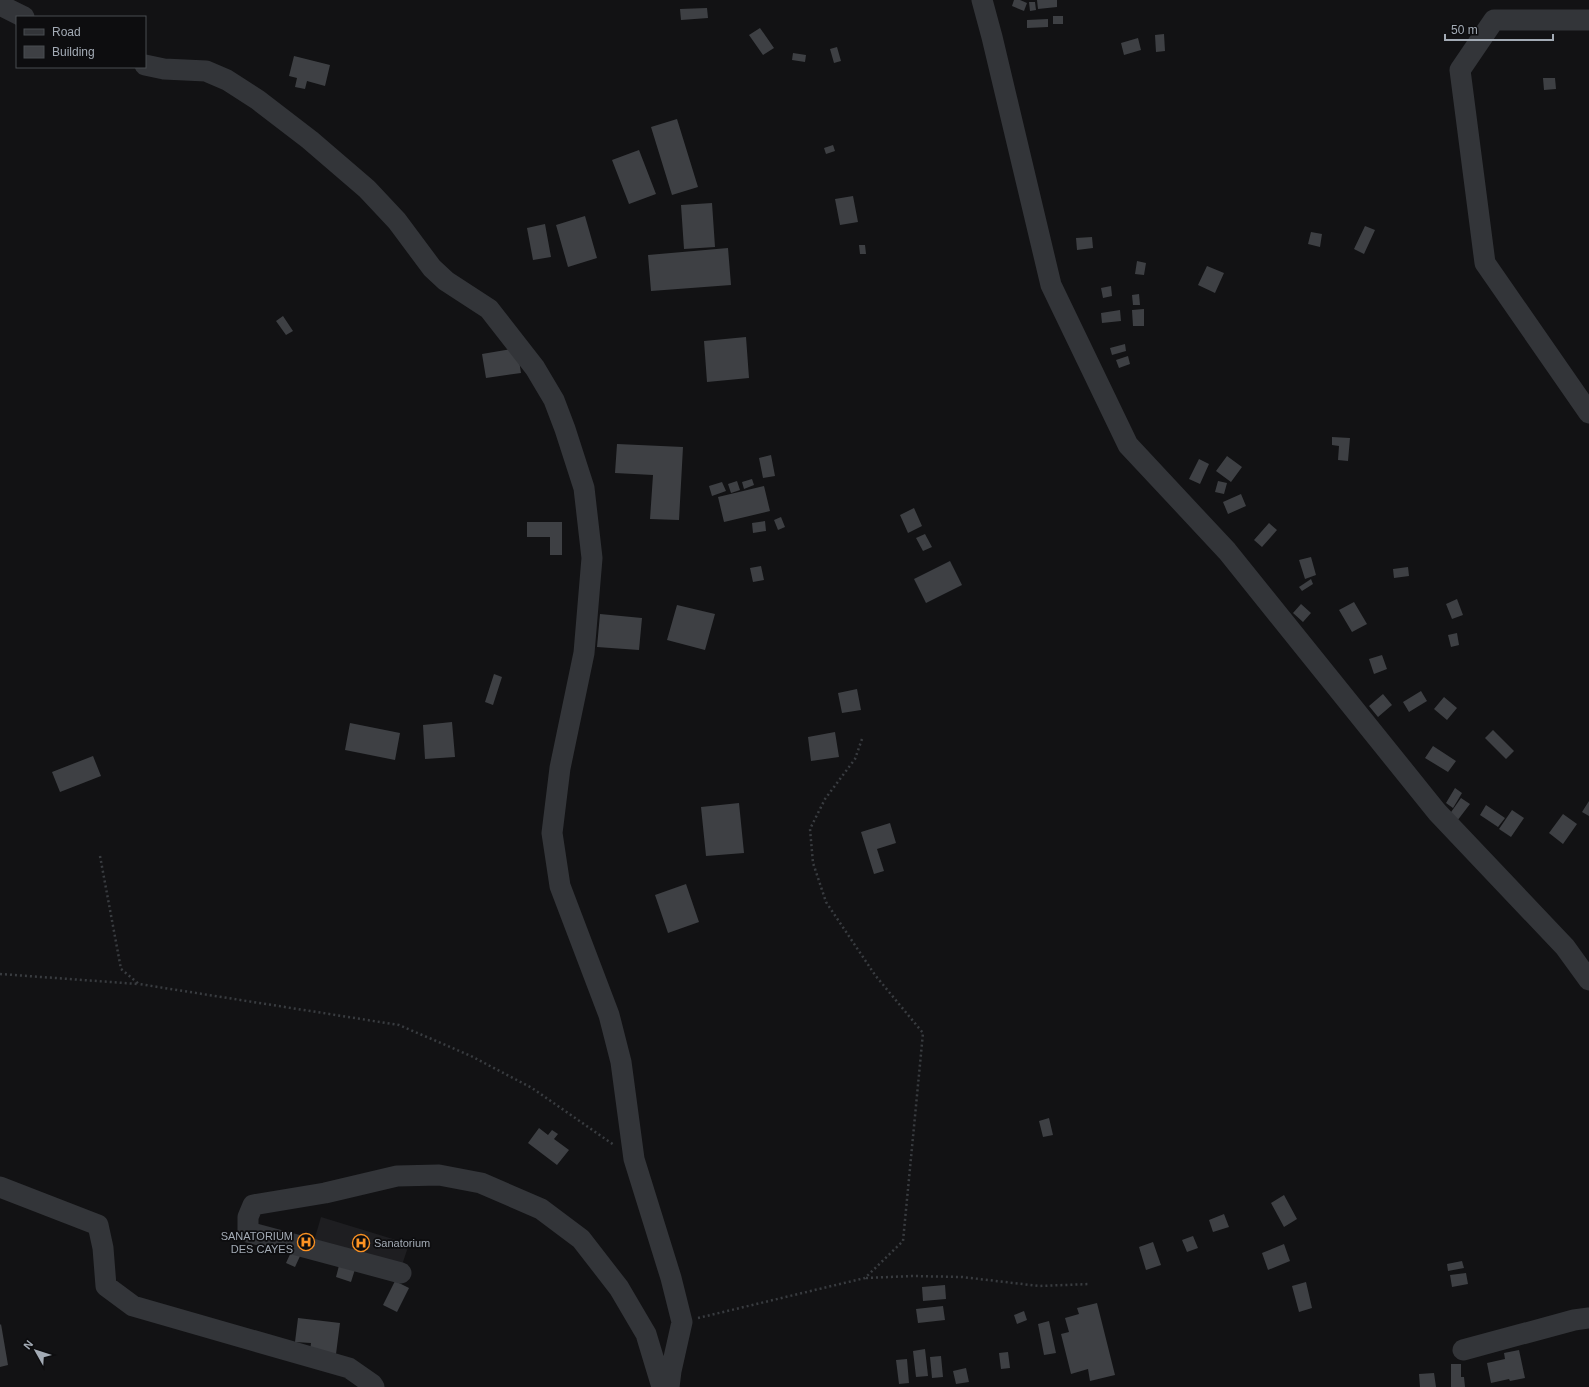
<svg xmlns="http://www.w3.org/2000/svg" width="1589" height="1387" viewBox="0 0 1589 1387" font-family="Helvetica,sans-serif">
  <rect width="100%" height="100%" fill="#121214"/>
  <path fill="#1e1e21" d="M321 1217 409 1244 401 1268 314 1241Z"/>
  <path fill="#3e4044" d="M1014 0H1020L1027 3 1024 11 1012 6Z
    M1037 0H1057V7L1038 9Z
    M1029 2H1035L1036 10 1030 11Z
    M707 8 708 18 681 20 680 9Z
    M1053 16H1063V24H1053Z
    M1048 19V27L1027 28V20Z
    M760 28 774 48 763 55 749 35Z
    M1164 34 1165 51 1156 52 1155 35Z
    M1138 38 1141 50 1124 55 1121 43Z
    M837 47 841 61 834 63 830 49Z
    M793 53 806 55 805 62 792 60Z
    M294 56 330 65 325 86 307 81 305 89 295 87 297 78 289 76Z
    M1543 78H1555L1556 89 1544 90Z
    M677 119 698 187 672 195 651 127Z
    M833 145 835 151 826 154 824 148Z
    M639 150 656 194 629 204 612 160Z
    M853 196 858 222 840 225 835 199Z
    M712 203 715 247 684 249 681 205Z
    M585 216 597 258 568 267 556 225Z
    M545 224 551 257 533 260 527 228Z
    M1365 226 1375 230 1364 254 1354 249Z
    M1311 232 1322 234 1320 247 1308 244Z
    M1092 237 1093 248 1077 250 1076 238Z
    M859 245H865L866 254H860Z
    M728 248 731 285 651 291 648 255Z
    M1137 261 1146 263 1144 275 1135 274Z
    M1207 266 1224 273 1215 293 1198 285Z
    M1111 286 1112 296 1103 298 1101 288Z
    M1139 294 1140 305H1133L1132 295Z
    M1144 309V326H1133L1132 310Z
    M1120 310 1121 321 1102 323 1101 313Z
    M283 316 293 331 286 335 276 321Z
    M746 337 749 378 707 382 704 341Z
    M1125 344 1126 351 1112 355 1110 348Z
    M517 348 521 373 486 378 482 354Z
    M1128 356 1130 364 1119 368 1116 360Z
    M1332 437 1350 438 1348 461 1338 460 1339 446 1332 445Z
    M617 444 683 447 679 520 650 519 653 475 615 473Z
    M771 455 775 476 763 478 759 458Z
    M1227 456 1242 467 1231 482 1216 471Z
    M1199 459 1209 464 1200 484 1189 479Z
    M752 479 754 485 744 489 742 482Z
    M737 481 740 490 731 493 728 484Z
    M1218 481 1227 483 1224 494 1215 492Z
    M722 482 726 491 712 496 709 486Z
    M764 486 770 511 724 522 718 497Z
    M1241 494 1246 506 1228 514 1223 502Z
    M914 508 922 526 908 533 900 515Z
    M781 517 785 527 778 530 774 520Z
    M765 521 766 531 753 533 752 523Z
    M527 522H562V555H550V537H527Z
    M1269 523 1277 530 1262 547 1254 540Z
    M925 534 932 547 923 551 916 538Z
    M1311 557 1316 575 1305 579 1299 560Z
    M950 561 962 585 926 603 914 579Z
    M761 566 764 580 753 582 750 568Z
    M1408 567 1409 576 1394 578 1393 569Z
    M1311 579 1313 584 1302 591 1299 587Z
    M1457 599 1463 615 1452 619 1446 604Z
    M1354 602 1367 624 1352 632 1339 610Z
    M1301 604 1311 613 1303 622 1293 613Z
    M677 605 715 614 705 650 667 640Z
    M600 614 642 618 639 650 597 647Z
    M1457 633 1459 645 1451 647 1448 635Z
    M1382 655 1387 669 1374 674 1369 659Z
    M494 674 502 677 493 705 485 702Z
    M857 689 861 710 842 713 838 693Z
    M1421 691 1427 701 1409 712 1403 702Z
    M1383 694 1392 705 1378 717 1369 706Z
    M1444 697 1457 708 1447 720 1434 709Z
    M452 722 455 757 425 759 423 725Z
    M350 723 400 733 395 760 345 750Z
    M1493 730 1514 751 1506 759 1485 738Z
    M835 732 839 757 811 761 808 737Z
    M1433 746 1456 761 1448 772 1425 758Z
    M93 756 101 776 60 792 52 772Z
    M1455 788 1462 793 1453 808 1446 803Z
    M1461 798 1470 804 1457 821 1449 815Z
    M1589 801V816L1582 812Z
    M739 803 744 853 706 856 701 807Z
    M1486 805 1505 818 1498 827 1480 815Z
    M1512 810 1524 818 1511 837 1499 829Z
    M1563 814 1577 824 1563 844 1549 833Z
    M890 823 896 843 877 849 884 871 874 874 861 832Z
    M686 884 699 922 668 933 655 895Z
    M1049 1118 1053 1135 1043 1137 1039 1121Z
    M539 1128 548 1135 552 1130 558 1134 554 1139 569 1150 557 1165 528 1143Z
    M1284 1195 1297 1219 1284 1227 1271 1203Z
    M1224 1214 1229 1227 1213 1232 1209 1220Z
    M1193 1236 1198 1248 1187 1252 1182 1240Z
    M1153 1242 1161 1265 1146 1270 1139 1247Z
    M1284 1244 1290 1261 1268 1270 1262 1253Z
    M292 1250 301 1254 295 1267 286 1263Z
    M341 1258 357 1263 351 1282 336 1277Z
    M1462 1261 1464 1268 1448 1271 1447 1264Z
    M1466 1273 1468 1284 1452 1287 1450 1275Z
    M395 1281 409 1288 397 1312 383 1305Z
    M1306 1282 1312 1308 1299 1312 1292 1286Z
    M945 1285 946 1299 923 1301 922 1287Z
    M1097 1303 1115 1375 1090 1381 1088 1369 1071 1374 1061 1334 1069 1332 1065 1318 1079 1314 1077 1308Z
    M943 1306 945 1320 918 1323 916 1309Z
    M1024 1311 1027 1320 1017 1324 1014 1315Z
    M298 1318 340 1323 336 1354 310 1351 311 1343 295 1342Z
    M1049 1321 1056 1353 1044 1355 1038 1324Z
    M1 1324 8 1365 0 1367V1325Z
    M925 1349 928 1376 916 1377 913 1351Z
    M1519 1350 1525 1378 1510 1381 1509 1379 1491 1383 1487 1363 1505 1359 1504 1353Z
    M1008 1352 1010 1368 1001 1369 999 1353Z
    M941 1356 943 1377 932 1378 930 1357Z
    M907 1359 909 1383 899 1384 896 1360Z
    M1451 1364H1461V1377H1464L1465 1387H1451Z
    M966 1368 969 1382 956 1384 953 1371Z
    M1434 1373 1436 1387H1420L1419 1374Z"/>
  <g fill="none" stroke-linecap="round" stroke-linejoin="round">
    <path stroke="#393c40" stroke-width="2.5" stroke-dasharray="2 3" stroke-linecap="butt" d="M100 856 121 969 139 984 399 1025 471 1056 532 1088 614 1145
      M0 974 138 984
      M866 1278 912 1276 962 1277 1039 1286 1090 1284
      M698 1318 865 1278 903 1241 923 1033 875 975 826 902 813 863 810 829 825 799 855 759 862 739"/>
    <path stroke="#333539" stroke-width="21" d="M982 0 992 37 1051 285 1128 445 1227 551 1437 812 1565 947 1589 980
      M0 5 24 17
      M1589 20H1494L1460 70 1485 263 1589 413
      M145 65 164 69 206 71 227 80 258 100 310 140 367 189 397 221 432 268 446 281 489 309 535 368 554 400 565 429 584 488 592 558 584 653 560 768 552 833 560 886 609 1015 621 1062 634 1159 671 1278 682 1322 671 1371 669 1387
      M0 1187 98 1225 103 1248 106 1286 133 1306 349 1368 372 1384 374 1387
      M401 1273 248 1232V1217L253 1205 325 1193 397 1176 439 1175 481 1183 541 1209 581 1239 619 1288 646 1334 662 1387
      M1463 1350 1574 1320 1589 1318"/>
  </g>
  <defs>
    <g id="hospital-ring" transform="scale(0.9)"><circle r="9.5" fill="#0d0d0f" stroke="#fb9223" stroke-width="1.5"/><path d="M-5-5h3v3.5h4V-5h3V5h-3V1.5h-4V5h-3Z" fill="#fb9223"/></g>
  </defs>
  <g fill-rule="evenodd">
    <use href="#hospital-ring" x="306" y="1242"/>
    <use href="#hospital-ring" x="361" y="1243"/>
  </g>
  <g text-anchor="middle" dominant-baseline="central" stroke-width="3.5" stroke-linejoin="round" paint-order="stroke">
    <g font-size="11" fill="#a3abb5" stroke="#0d0d0f" text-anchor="end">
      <text x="293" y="1236">SANATORIUM<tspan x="293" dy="13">DES CAYES</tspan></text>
      <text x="374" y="1243" text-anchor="start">Sanatorium</text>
    </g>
  </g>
  <rect x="16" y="16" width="130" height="52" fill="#0d0d0f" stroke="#494c51"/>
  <rect x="24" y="29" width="20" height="6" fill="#333539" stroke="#494c51"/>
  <text x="52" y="36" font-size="12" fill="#a3abb5">Road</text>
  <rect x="24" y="46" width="20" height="12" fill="#3e4044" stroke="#494c51"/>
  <text x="52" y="56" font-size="12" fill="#a3abb5">Building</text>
  <g transform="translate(36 1351) rotate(309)" stroke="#0d0d0f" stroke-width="3" paint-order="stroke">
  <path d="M0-3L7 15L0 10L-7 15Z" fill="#a3abb5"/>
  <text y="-6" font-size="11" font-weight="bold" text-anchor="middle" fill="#a3abb5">N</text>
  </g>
  <path d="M1445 34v6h108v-6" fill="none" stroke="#a3abb5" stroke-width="2"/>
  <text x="1451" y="34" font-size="12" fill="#a3abb5" stroke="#0d0d0f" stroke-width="3" paint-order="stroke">50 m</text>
</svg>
